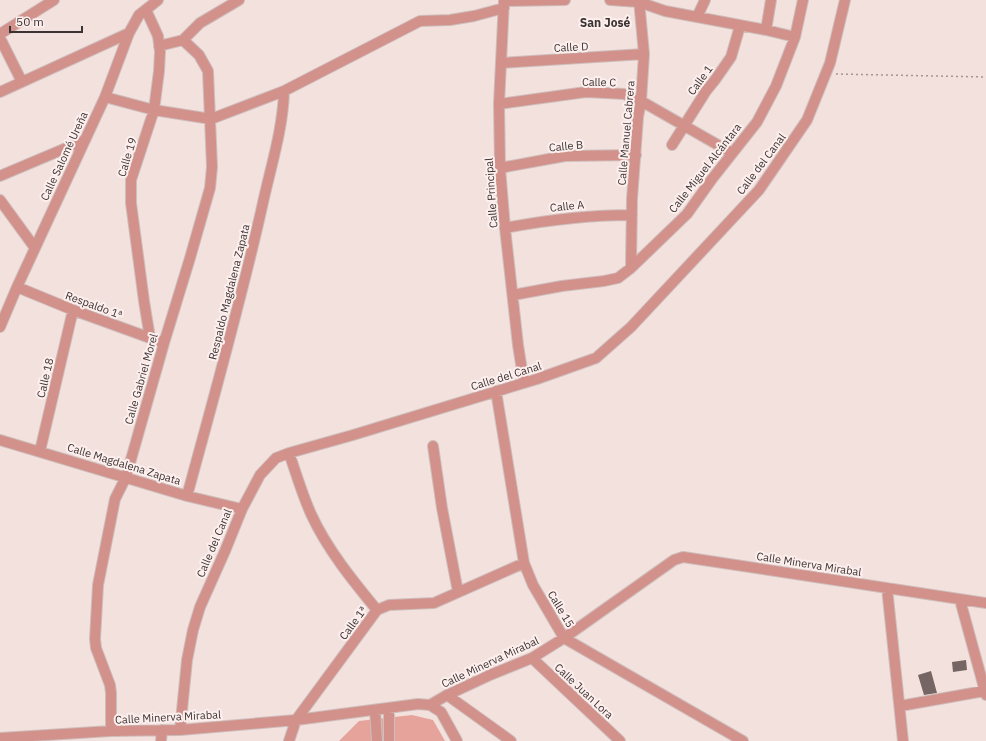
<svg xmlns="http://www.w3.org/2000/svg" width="986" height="741" viewBox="0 0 986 741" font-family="'IBM Plex Sans',sans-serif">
  <rect width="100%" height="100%" fill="#f3e1de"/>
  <path fill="#e6a39c" d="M412 715 433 720 445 741H339L359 721Z"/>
  <path fill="#756664" d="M966 660 967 670 953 672 952 662Z
    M931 671 937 693 924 695 918 675Z"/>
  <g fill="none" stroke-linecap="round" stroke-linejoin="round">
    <g stroke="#cebebc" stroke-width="12">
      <path id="minor" d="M504 0 499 104 500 168 505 228 518 345 524 383
        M610 0 639 2 665 11 766 30 795 37
        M505 1 565 0
        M146 10 158 36 160 52 159 71 154 110 131 180V203L144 301 150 338
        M697 17 705 0
        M766 30 771 0
        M0 34 54 0
        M0 38 22 82
        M159 46 183 40 200 23 239 0
        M501 63 644 54
        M0 92 129 33
        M105 97 154 110 211 119 284 91 420 21 450 20 474 16 504 8
        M499 104 586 92 624 94 641 101 732 153
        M672 145 706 91 715 80 731 57 740 26
        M500 168 565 156 636 155
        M0 176 85 140
        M0 200 35 248
        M505 228C547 220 589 215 632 215
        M631 268 632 199 638 117 641 101 644 54 639 0
        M17 287 73 310 164 343
        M513 295 562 286 604 281 618 278 631 268 687 214 712 179 757 122 776 86 795 37 803 0
        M0 327 17 287 105 97 129 33 139 15 158 0
        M496 391 524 563 533 585 564 638 743 741
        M0 440 187 496 242 509
        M433 446 442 508 458 592
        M40 451 73 310
        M289 453C296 473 302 494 311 514 327 549 353 581 377 610
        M187 496C213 400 240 305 262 207 270 169 283 130 284 91
        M887 588 903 741
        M960 600 986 695
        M532 658 620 741
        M447 695 511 741
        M430 705 441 712 457 741
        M900 706 984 691
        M375 710 377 741
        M180 730 187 660 193 630 200 607 225 551 242 509 260 475 276 458 289 453 353 435 537 379 596 358 631 327 759 190 807 120 830 63 845 0
        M111 731V693L110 685 96 648 95 639 98 585 115 499 126 477 164 343 190 258 210 188 212 167 208 71 199 55 183 40
        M0 738 111 731 180 730 296 720 418 704 430 705 447 695 490 675 532 658 564 638 674 560 683 557 986 603
        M161 741 162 730
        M289 741 296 720 377 610 389 605 434 603 524 563
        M389 741V708"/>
    </g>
    <path stroke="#a29592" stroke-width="1.5" stroke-dasharray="2 3" stroke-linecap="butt" d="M836 74 986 77"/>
    <use href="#minor" stroke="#d2918a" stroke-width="10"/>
  </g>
  <g text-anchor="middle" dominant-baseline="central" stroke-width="4" stroke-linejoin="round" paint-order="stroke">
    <g font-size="11" fill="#3b3433" stroke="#fdefed">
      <text transform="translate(571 47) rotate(-3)">Calle D</text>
      <text transform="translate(700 80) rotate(-54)">Calle 1</text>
      <text transform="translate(599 82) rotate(1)">Calle C</text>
      <text transform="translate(626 133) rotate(-85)">Calle Manuel Cabrera</text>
      <text transform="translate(566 146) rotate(-5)">Calle B</text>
      <text transform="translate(64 156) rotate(-65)">Calle Salomé Ureña</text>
      <text transform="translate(127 157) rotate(-73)">Calle 19</text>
      <text transform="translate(761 164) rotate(-53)">Calle del Canal</text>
      <text transform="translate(705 168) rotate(-52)">Calle Miguel Alcántara</text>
      <text transform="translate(491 193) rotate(-94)">Calle Principal</text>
      <text transform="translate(567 206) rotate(-6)">Calle A</text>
      <text transform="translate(229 292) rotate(-76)">Respaldo Magdalena Zapata</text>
      <text transform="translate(94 305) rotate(20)">Respaldo 1ª</text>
      <text transform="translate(506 376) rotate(-17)">Calle del Canal</text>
      <text transform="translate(45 378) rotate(-77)">Calle 18</text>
      <text transform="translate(141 379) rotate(-74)">Calle Gabriel Morel</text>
      <text transform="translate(124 464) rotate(17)">Calle Magdalena Zapata</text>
      <text transform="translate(214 543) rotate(-67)">Calle del Canal</text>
      <text transform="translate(809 564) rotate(9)">Calle Minerva Mirabal</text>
      <text transform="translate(561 609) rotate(59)">Calle 15</text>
      <text transform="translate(353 623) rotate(-54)">Calle 1ª</text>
      <text transform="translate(490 662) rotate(-25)">Calle Minerva Mirabal</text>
      <text transform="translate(584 691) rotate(43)">Calle Juan Lora</text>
      <text transform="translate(168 717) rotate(-3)">Calle Minerva Mirabal</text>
    </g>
    <g font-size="12" font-weight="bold" fill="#3b3433" stroke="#fdefed">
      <text x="605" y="22">San José</text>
    </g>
  </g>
  <path d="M10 26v6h72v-6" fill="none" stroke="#3b3433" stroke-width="2"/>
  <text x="16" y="26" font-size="12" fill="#3b3433" stroke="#fdefed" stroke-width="3" paint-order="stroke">50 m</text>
</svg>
